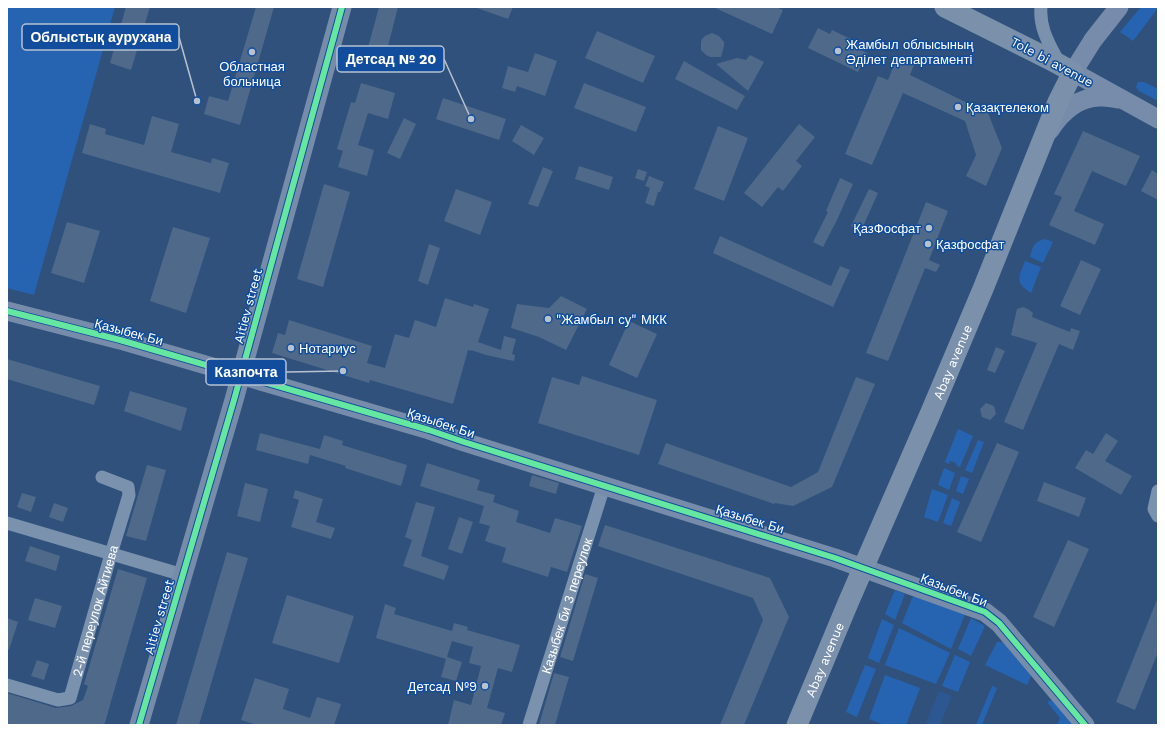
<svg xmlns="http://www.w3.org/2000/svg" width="1165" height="732" viewBox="0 0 1165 732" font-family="'Work Sans',sans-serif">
  <rect width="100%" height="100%" fill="#30517c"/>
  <path fill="#2664b2" d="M7 7H115L34 295 7 288Z
    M1141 7 1158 8 1133 41 1120 32Z
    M1138 82H1144L1158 89V101L1139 91 1136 87Z
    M1045 239 1053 242 1043 263 1030 257C1033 247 1033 242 1045 239Z
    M1025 261 1041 267 1031 293C1014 282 1019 277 1025 261Z
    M958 429 973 436 960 467 957 466 956 463 950 461 949 464 945 462Z
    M978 440 984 442 972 473 965 470Z
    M944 468 955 473 949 490 938 485Z
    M961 476 969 479 963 494 956 491Z
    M932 489 948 495 938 522 924 517Z
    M952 498 960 502 951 526 943 523Z
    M895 590 905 594 895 620 885 614Z
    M913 596 966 612 951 649 902 623Z
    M971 618 985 626 971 656 958 649Z
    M882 619 894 625 879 663 868 658Z
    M899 628 950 653 936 684 885 665Z
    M997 642H1004L1031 676 1027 685 985 665Z
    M955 655 970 662 958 692 942 686Z
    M865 665 876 669 857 717 846 712Z
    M885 675 920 688 906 725H885L869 719Z
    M992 686 997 688 982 725H976Z
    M1052 700 1075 725H1057L1060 718 1047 702Z"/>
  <path fill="#2c5790" d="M939 691 952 696 940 725H925Z"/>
  <path fill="#4e698a" d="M126 7H150L131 70 110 63Z
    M256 7H274L240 125 204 114 209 96 228 101Z
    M379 7H398L382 70 363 66Z
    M478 7H513L508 19 477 8Z
    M713 7H776L783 10 772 34Z
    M818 28 830 34 832 30 859 43 857 48 867 53 858 72 808 48Z
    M597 31 655 56 643 83 585 58Z
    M712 33 719 36 724 42V46L721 57H710L706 55 701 50V42L702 39 705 36Z
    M535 53 557 61 545 96 517 86 515 92 502 88 508 66 528 72Z
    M750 55 764 62 748 91 716 64 737 58 746 60Z
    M897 58 914 65 910 75 988 113 1002 148 986 186 966 176 976 155 965 121 903 93 872 165 845 154 878 76 888 80Z
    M684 61 745 96 737 110 675 79Z
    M361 83 395 93 388 119 368 113 358 145 374 150 367 176 338 167 343 151 337 149 351 102 355 103Z
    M584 83 646 107 636 132 574 108Z
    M443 98 506 119 499 140 436 119Z
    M152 116 179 124 171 152 211 163 212 158 229 163 220 193 82 153 90 124 106 129 105 134 144 145Z
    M404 118 416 124 400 159 387 153Z
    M799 124 815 137 796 161 802 166 783 191 778 187 762 207 744 193Z
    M521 125 544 138 534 155 512 141Z
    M718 126 748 138 724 201 694 189Z
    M1083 131 1140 156 1126 186 1092 171 1074 211 1104 224 1095 245 1049 225 1062 197 1054 194Z
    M579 166 613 177 609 190 575 179Z
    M543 167 553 171 538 207 528 204Z
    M638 169 647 172 644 181 635 178Z
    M1152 170 1158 174V200L1141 191Z
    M649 176 664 182 660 192H658L654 206 645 203 650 188 645 186Z
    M840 178 853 184 837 220 823 247 813 242 828 212 826 211Z
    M324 184 350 192 323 287 297 279Z
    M456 189 492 202 480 235 444 221Z
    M869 189 878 193 861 231 851 226Z
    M926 202 948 211 929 260 940 265 936 272 925 268 888 361 866 353Z
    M67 222 100 231 84 283 51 273Z
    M173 227 210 238 186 313 150 301Z
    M720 236 831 286 840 266 850 270 833 307 713 253Z
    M429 244 440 248 428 285 418 281Z
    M1081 260 1101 269 1080 315 1060 306Z
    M561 296 587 309 566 350 539 337 511 328 517 304 549 308Z
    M445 298 473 307 474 304 489 309 478 342 501 350 504 336 516 339 512 354 515 355 514 361 486 355 471 350V351L468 350 453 404 370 380 369 383 272 353 278 333 285 335 289 320 372 346 367 363 385 368 395 334 409 338 415 320 436 327Z
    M1023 307 1028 309 1033 313 1032 317 1070 332 1071 328 1080 331 1073 350 1059 344 1023 430 1004 422 1037 343 1011 335 1017 309Z
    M629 321 657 334 637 378 609 365Z
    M996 347 1005 351 995 373 987 370Z
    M7 359 100 386 94 405 7 379Z
    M582 376 657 400 639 455 538 423 552 377 579 385Z
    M856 377 875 384 832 487 793 506 775 503 774 504 658 464 666 443 791 487 818 472Z
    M130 391 187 408 181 431 124 411Z
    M986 403 994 406 996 414 990 420 982 417 980 409Z
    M260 433 320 449 324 435 343 441 342 445 407 465 401 486 345 468 346 466 310 455 308 464 256 450Z
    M1106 433 1118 441 1105 461 1132 476 1121 495 1075 468 1086 450 1093 454Z
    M997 443 1019 452 981 542 957 532Z
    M427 463 480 480 477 490 495 495 493 502 519 511 516 522 550 533 555 518 582 526 567 572 551 567 548 577 502 562 506 548 485 541 490 526 479 523 484 506 420 486Z
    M147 465 166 470 146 541 126 536Z
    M532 475 559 483 556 494 529 486Z
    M1044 482 1086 498 1079 517 1037 501Z
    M245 483 268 489 260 522 237 516Z
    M295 490 323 499 316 522 335 528 331 539 291 527 299 500 293 498Z
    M22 493 36 497 31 512 17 507Z
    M416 502 435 507 421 556 449 566 444 580 403 566 412 540 405 537Z
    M54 503 68 508 63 522 49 517Z
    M459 517 473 522 462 554 448 549Z
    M605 525 770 578 789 617 744 725H720L763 620 753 598 598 546Z
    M1068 540 1089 549 1054 627 1033 617Z
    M30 546 60 556 56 571 25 561Z
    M227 552 248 558 199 725H176Z
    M118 569 147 578 112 698 105 723 103 725H11L7 724V693L56 708 71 706 83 700 88 686 84 684Z
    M585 574 598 578 573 661 560 657Z
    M287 595 354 616 339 663 272 643Z
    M1158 597V652L1135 710 1116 702Z
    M35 598 62 606 55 628 28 620Z
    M385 604 396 608 394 614 452 631 454 623 468 627 467 630 520 645 512 672 498 668 487 708 505 713 501 725H448L454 700 471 705 481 666 469 663 473 647 452 641 447 657 462 662 456 681 441 677 446 659 376 638Z
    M7 618 18 622 9 650 7 649Z
    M37 660 49 664 44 680 31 676Z
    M554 673 569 677 555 725H539Z
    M255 678 289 689 283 709 310 718 317 697 341 704 334 725H257L241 720Z"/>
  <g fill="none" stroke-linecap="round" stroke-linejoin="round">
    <g stroke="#7b92ae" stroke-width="13">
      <path d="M1041 7C1039 29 1050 45 1060 65"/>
      <path d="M1158 491 1154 509 1158 516"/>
      <path d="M7 523 183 575"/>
      <path id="s1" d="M7 685 58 700 70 698 111 554 129 495 128 487 102 477"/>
      <path id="s2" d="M529 725 604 486"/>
    </g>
    <path stroke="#768caa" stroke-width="19" d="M1119 7 1093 40 1073 72 1158 119
      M1050 130C1061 112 1079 96 1102 97 1108 97 1113 98 1118 99
      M7 311 120 340 429 430 464 442 835 558 985 612 999 623 1085 725
      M139 725 234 400 342 7"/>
    <path stroke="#7a90ab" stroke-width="21" id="s3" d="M797 725 848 603 931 412 983 289 1058 102 1073 72 1051 60 945 7"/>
    <g stroke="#114d9c" stroke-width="8">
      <path id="cycleway" d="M7 311 120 340 429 430 464 442 835 558 985 612 999 623 1085 725
        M139 725 234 400 342 7"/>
    </g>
    <use href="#cycleway" stroke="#66e7a1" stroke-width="6"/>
  </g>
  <g fill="#b7c2d1" stroke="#114d9c" stroke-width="1.5">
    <circle cx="838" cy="51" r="4"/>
    <circle cx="252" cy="52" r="4"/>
    <circle cx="958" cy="107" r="4"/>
    <circle cx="929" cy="228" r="4"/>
    <circle cx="928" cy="244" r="4"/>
    <circle cx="548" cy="319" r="4"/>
    <circle cx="291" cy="348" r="4"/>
    <circle cx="485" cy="686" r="4"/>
  </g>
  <g text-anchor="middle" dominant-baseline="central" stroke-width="3" stroke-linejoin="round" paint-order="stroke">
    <g font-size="13" fill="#fff" stroke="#114d9c" text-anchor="start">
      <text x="846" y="44">Жамбыл облысының<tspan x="846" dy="15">Әділет департаменті</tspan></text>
      <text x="252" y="66" text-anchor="middle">Областная<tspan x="252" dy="15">больница</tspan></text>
      <text x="966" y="107">Қазақтелеком</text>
      <text x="921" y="228" text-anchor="end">ҚазФосфат</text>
      <text x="936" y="244">Қазфосфат</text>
      <text x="556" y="319">"Жамбыл су" МКК</text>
      <text x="299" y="348">Нотариус</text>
      <text x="477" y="686" text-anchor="end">Детсад №9</text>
    </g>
    <g font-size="13" fill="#fff" stroke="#114d9c">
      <text transform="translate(1052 62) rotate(28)">Tole bi avenue</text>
      <text transform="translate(248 306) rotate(-75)">Aitiev street</text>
      <text transform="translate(129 332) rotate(15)">Қазыбек Би</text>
      <text stroke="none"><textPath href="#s3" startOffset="395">Abay avenue</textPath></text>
      <text transform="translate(441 423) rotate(18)">Қазыбек Би</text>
      <text transform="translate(750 519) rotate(17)">Қазыбек Би</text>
      <text transform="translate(954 590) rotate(21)">Казыбек Би</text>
      <text stroke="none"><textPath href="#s2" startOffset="125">Казыбек би 3 переулок</textPath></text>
      <text stroke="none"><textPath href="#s1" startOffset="156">2-й переулок Айтиева</textPath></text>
      <text transform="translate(159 617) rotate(-74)">Aitiev street</text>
      <text stroke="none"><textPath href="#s3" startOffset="71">Abay avenue</textPath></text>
    </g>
  </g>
  <path fill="none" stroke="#b7c2d1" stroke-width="1.5" d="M197 101L179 37M471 119L444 59M343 371L286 372"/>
  <g fill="#b7c2d1" stroke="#114d9c" stroke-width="1.5">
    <circle cx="197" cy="101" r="4"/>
    <circle cx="471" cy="119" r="4"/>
    <circle cx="343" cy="371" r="4"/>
  </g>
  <g fill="#114d9c" stroke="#b7c2d1" stroke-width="1.5">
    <rect x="22" y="24" width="157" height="26" rx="4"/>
    <rect x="337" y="46" width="107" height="26" rx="4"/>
    <rect x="206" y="359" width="80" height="26" rx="4"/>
  </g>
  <g font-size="14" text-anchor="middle" font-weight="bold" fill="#fff">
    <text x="101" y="42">Облыстық аурухана</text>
    <text x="391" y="64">Детсад № 20</text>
    <text x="246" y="377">Казпочта</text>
  </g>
  <rect width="1165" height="732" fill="none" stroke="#ffffff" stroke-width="16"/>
</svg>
